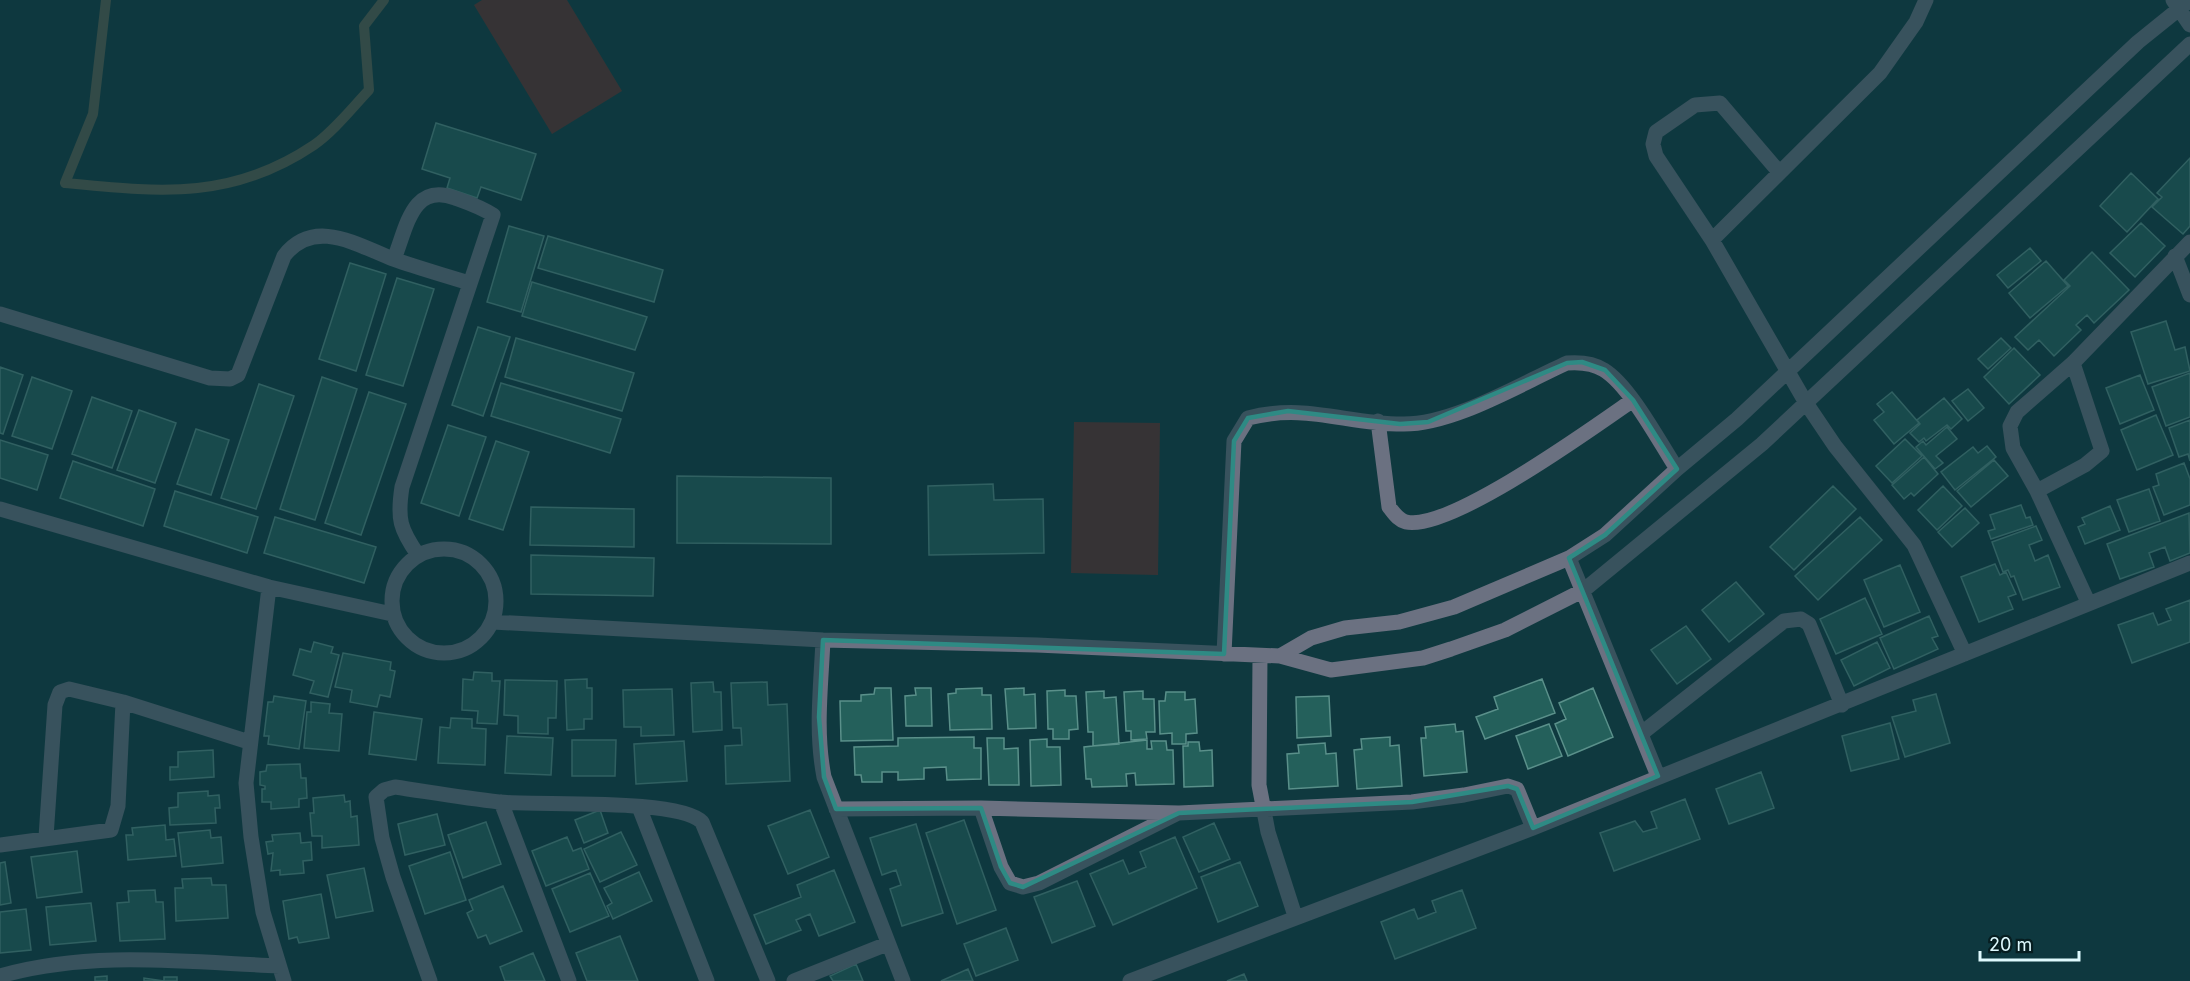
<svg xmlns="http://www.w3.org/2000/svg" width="2190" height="981" viewBox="0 0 2190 981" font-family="Inter,sans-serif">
  <rect width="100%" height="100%" fill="#0f393f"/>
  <path fill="#672e28" d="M482 0H567L622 91 552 134 474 5Z
    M1074 422 1160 423 1158 575 1071 573Z"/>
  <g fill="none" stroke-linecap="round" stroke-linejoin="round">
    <path stroke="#5e6050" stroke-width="10" d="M106 0 93 114 65 183C159 192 231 201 314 145 334 131 352 108 369 90L364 26 384 0"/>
  </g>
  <path fill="#24605b" stroke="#5a908a" stroke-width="1.5" d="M436 123 536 154 521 200 481 187 477 198 447 188 450 178 422 169Z
    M2190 158V226L2183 234 2152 207 2162 197 2157 193Z
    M2131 173 2158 199 2127 232 2100 206Z
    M2141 223 2165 246 2135 277 2110 253Z
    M509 226 544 236 521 312 487 302Z
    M548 236 663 270 654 302 538 268Z
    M2030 248 2041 261 2008 288 1997 275Z
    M2092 252 2129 290 2094 323 2087 315 2076 325 2081 330 2054 356 2039 340 2028 350 2015 337 2070 286 2064 280Z
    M2046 261 2068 286 2030 318 2009 293Z
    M350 263 386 274 356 371 319 359Z
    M397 278 434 289 403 386 366 375Z
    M532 282 647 317 635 350 522 316Z
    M2166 321 2175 350 2185 347 2190 371 2148 384 2131 332Z
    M478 327 510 337 483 416 452 405Z
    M516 338 634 373 622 411 505 377Z
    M2001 338 2011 348 1988 369 1978 359Z
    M2014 348 2040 375 2009 404 1984 377Z
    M0 367 23 375 3 434 0 433Z
    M2190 373V417L2166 426 2152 387Z
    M2140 375 2154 410 2120 424 2106 388Z
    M32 377 72 391 52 449 12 436Z
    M322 377 357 389 315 520 280 509Z
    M501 383 621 419 610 453 491 416Z
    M259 384 294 396 256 509 221 498Z
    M1968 389 1984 408 1968 421 1952 401Z
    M369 392 406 404 361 535 325 523Z
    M1892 392 1919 423 1894 444 1874 420 1884 412 1877 404Z
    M92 397 132 411 112 468 72 454Z
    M1944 398 1962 419 1951 429 1947 425 1926 441 1924 438 1919 442 1910 433 1920 424 1917 420Z
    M139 410 176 423 155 483 117 470Z
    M2156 415 2173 455 2137 470 2121 430Z
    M2190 420V461L2188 454 2179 457 2169 428Z
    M448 425 486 437 459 516 421 503Z
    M1947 427 1957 439 1936 456 1943 463 1935 469 1916 447 1923 441 1926 445Z
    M196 429 229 440 211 495 177 484Z
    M1905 439 1922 456 1892 483 1876 466Z
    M0 440 48 455 37 490 0 478Z
    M496 441 529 452 503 530 469 519Z
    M1987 446 1996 457 1955 490 1941 472 1973 447 1978 453Z
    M1924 457 1938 474 1914 496 1911 493 1904 499 1892 485Z
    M1994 460 2008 476 1971 507 1957 491Z
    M73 461 155 489 143 526 60 498Z
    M2184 463 2190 479V505L2164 515 2153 487 2159 485 2156 474Z
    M677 476 831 478V544L677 543Z
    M993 484 994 500 1043 499 1044 553 929 555 928 486Z
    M1833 486 1856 509 1794 570 1770 547Z
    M1943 486 1962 506 1937 530 1918 510Z
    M2149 489 2160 521 2129 532 2117 500Z
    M175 491 258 517 247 553 164 526Z
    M2021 505 2026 518 2030 517 2033 525 1991 539 1988 531 1995 529 1990 515Z
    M2110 506 2120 530 2085 544 2078 527 2085 524 2082 518Z
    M531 507 634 509V547L530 545Z
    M1965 508 1979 523 1952 547 1938 532Z
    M2189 513 2190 553 2170 561 2165 547 2149 553 2154 567 2120 579 2107 544Z
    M275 517 376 547 364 583 264 553Z
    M1860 517 1882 540 1818 600 1795 576Z
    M2036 526 2042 540 2029 545 2035 561 2048 555 2060 587 2023 600 2014 576 2011 577 2008 570 2003 572 1992 542Z
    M531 555 654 558 653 596 531 594Z
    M1995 564 2000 575 2006 572 2016 594 2008 597 2013 609 1979 622 1961 577Z
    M1900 565 1920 612 1884 627 1864 580Z
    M1736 582 1764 614 1729 642 1702 610Z
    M1865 598 1882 634 1836 654 1820 619Z
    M2190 600V642L2132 663 2118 625 2153 613 2158 625 2171 620 2166 609Z
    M1929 616 1938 636 1932 638 1938 649 1894 669 1880 638Z
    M1686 626 1711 659 1677 684 1651 650Z
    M314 642 333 647 331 653 339 655 328 697 310 693 314 681 293 675 300 649 311 652Z
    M1877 642 1890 668 1854 686 1841 660Z
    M343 653 391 662 390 670 395 671 390 697 380 695 377 707 350 702 352 690 335 687Z
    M474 672 492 673V681H500L497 724 477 723 478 711 462 710 463 679 473 680Z
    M587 679V688H592V719H584V729L567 730 565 680Z
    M1542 679 1555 713 1485 739 1476 717 1498 709 1494 697Z
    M505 680 557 681 556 718H548V734L518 733V716L504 715Z
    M713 682 714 692H721L722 730 693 732 691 683Z
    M767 682 768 705 787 704 790 781 726 784 725 746 742 745 741 728H733L731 683Z
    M875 688H891L893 740 841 741 840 701H861V695L874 694Z
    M915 688H931L932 726H906L905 696 916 695Z
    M982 688V695H991L992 729 950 730 948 694 956 693V689Z
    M1024 688V695L1035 694 1036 728 1008 729 1005 689Z
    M1593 688 1613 737 1568 756 1555 724 1566 719 1559 703Z
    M672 689 674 735 641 736V727H624L623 690Z
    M1065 690V696H1076L1078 729 1069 730V739H1053V729H1048L1047 691Z
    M1104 691V698L1116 697 1119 744 1093 746V732H1088L1086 692Z
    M1143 691V699H1154L1155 732H1146L1147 739 1131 740V731H1126L1124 692Z
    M1166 692H1185V700L1195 699 1197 733 1186 734V744H1172V733L1160 734 1159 701H1165Z
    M1936 694 1950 743 1905 757 1892 717 1916 711 1913 700Z
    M274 696 306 701 299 749 268 744 269 736H264L268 702H273Z
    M1329 696 1331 736 1297 738 1296 697Z
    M311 702 330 704 329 713 342 714 339 751 304 748 307 712H311Z
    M374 712 422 719 416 760 369 754Z
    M451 718 472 719V728L486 729 485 765 438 763 440 727 450 728Z
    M1890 723 1899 759 1851 771 1842 736Z
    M1455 724 1456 732 1463 731 1467 772 1424 776 1421 738H1426L1425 727Z
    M1549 724 1562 756 1528 769 1516 736Z
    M507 736 553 738 551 775 505 773Z
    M974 737V748H981V779L947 780 946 767 924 768V779L898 780V772H882V782H862L861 775H855L854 747 898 746V738Z
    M1390 737V746L1399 745 1402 786 1357 789 1354 750 1362 749 1361 739Z
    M987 738H1004V749L1018 748 1019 785H989Z
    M1047 739V747H1060L1061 785 1031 786 1030 740Z
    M572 740H616L615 776H572Z
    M1147 740V749H1152L1151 741H1166L1167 750H1173L1174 784 1136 785 1135 773 1126 774 1127 786 1092 787 1091 779H1086L1084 747Z
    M684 741 687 781 636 784 634 744Z
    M1188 742H1199L1200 751 1212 750 1213 786 1184 787 1183 746H1188Z
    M1325 743 1326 754 1336 753 1338 786 1289 789 1287 754 1299 753 1298 745Z
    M213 750 214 777 170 780V767H178V752Z
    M300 764 301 778H306L307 798 299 799V807L271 809V802H262V789H265V786L260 785V772L266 771 267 765Z
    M1761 772 1774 808 1729 824 1716 789Z
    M208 791V796L219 795 220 808H215L216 823 170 825 169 808 178 807V793Z
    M344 795 345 802 350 801 351 817 357 816 359 845 322 848V836H312L310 813H314L313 798Z
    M1685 799 1700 839 1614 871 1600 833 1635 821 1643 832 1657 828 1651 812Z
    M600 810 608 833 584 843 575 820Z
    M810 810 829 857 788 874 768 826Z
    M437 814 445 845 405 855 398 824Z
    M964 820 996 910 957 924 926 833Z
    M486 822 501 864 463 878 448 835Z
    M1214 823 1230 859 1199 872 1183 837Z
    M916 824 943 913 902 926 890 889 901 885 896 870 882 875 870 838Z
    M165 825 166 840 174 839 176 856 128 860 126 835H133L132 828Z
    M210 830 211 838 221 837 223 863 182 867 178 833Z
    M621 832 637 865 600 882 584 849Z
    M300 833 301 843 311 842 312 860 303 861 304 873 280 875V870L271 871 273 853 268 854 266 842 273 841 272 835Z
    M567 837 573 851 581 848 589 869 546 886 532 851Z
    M1175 837 1197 888 1113 925 1090 874 1123 860 1129 874 1146 867 1140 852Z
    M77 851 82 892 37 898 31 857Z
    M450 852 466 900 425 914 409 866Z
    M5 862 11 903 0 905V863Z
    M1240 862 1258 906 1218 922 1201 877Z
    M364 868 373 911 336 918 327 875Z
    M834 870 855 922 819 936 810 914 796 920 801 930 766 944 754 915 801 897 797 885Z
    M639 872 652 901 613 919 607 906 612 903 604 888Z
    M590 873 609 916 570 932 552 889Z
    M211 878 212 885H226L228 918 176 921 175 888H183L182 879Z
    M1077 881 1095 926 1052 943 1034 897Z
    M503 886 522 931 490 944 486 935 478 938 467 913 473 910 469 900Z
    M155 890 156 902H163L165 939 120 941 117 903 129 902 128 891Z
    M1462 890 1476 928 1395 959 1381 922 1414 909 1418 919 1436 912 1432 901Z
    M321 894 329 938 299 943 297 937 289 939 283 901Z
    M91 903 96 941 50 945 46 907Z
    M26 909 31 950 0 953V912Z
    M1006 928 1018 960 976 976 964 944Z
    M620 936 638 981H587L576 953Z
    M533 953 545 981H505L500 967Z
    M856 964 863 981H833L830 976Z
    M968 969 973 981H941Z
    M1244 974 1247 981H1227Z
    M107 976V981H95V977Z
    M164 977H177V981H144V978L164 981Z"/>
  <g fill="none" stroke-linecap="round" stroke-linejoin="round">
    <path stroke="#6b7181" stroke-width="15" d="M2173 0 2190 25
      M1779 172 1720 103 1695 105 1656 132 1653 144 1656 156 1712 240 1806 403 1835 446 1914 545 1965 654
      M1712 240 1880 73 1916 22 1926 0
      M2175 256 2190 295
      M394 259C407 227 412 182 455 198 469 203 481 207 493 215L402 487C397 519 400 529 418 555
      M0 314 210 378 230 379 238 375 284 256C314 217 357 245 393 259 418 268 444 275 469 283
      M1378 421 1389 507C1394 513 1398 520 1406 522 1449 532 1594 427 1633 400
      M2037 491 2085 465 2102 451 2073 363
      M0 509 269 587 392 614
      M392 601a52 52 0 1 1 104 0a52 52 0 1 1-104 0Z
      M1569 558 1658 776
      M269 587 246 783 251 837 263 912 284 981
      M2088 602 2037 491 2013 448 2010 426 2017 412 2073 363 2190 242
      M493 622 823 640 1037 645 1280 656 1331 670 1423 658 1451 649 1505 630 1584 590 1762 444 2190 44
      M823 640C821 686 815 731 824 777L903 981
      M1224 654 1234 441 1248 418C1306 403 1346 424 1402 424 1453 425 1520 384 1567 363 1580 362 1593 363 1604 370 1630 386 1660 443 1677 469
      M1260 656 1259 785 1268 832 1295 916
      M1280 656 1311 638 1345 628 1399 622 1454 607 1569 558 1605 535 1677 469 1737 419 2138 42 2190 0
      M1642 733 1784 621 1801 619 1809 624 1842 705
      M501 802 569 981
      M639 807 707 981
      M981 808 1001 867 1010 883 1023 887 1039 883 1176 814
      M836 809 981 808 1179 813 1412 802 1464 795 1508 786 1517 789 1533 828
      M46 837 55 705 60 692 69 689 123 702 249 742
      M0 845 111 830 118 806 123 702
      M0 976C91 950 186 962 279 966
      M430 981 393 877 382 838 376 797 384 790 395 787C429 792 464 798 499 802 540 806 678 798 702 822L768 981
      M794 981 887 944
      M1130 981 1533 828 2190 563"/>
  </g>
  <path d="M0 0H2190V981H0ZM1582 362 1605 370 1633 400 1677 469 1605 535 1569 558 1658 776 1533 828 1517 789 1508 786 1412 802 1179 813 1023 887 1010 883 1001 867 981 808 836 809 824 777 819 717 823 640 1224 654 1234 441 1248 418 1288 411 1400 424 1428 422 1567 363Z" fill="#0f393f" fill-opacity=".55" fill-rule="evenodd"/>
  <path fill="none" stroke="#2e8a84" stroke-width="4.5" stroke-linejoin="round" d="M1582 362 1605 370 1633 400 1677 469 1605 535 1569 558 1658 776 1533 828 1517 789 1508 786 1412 802 1179 813 1023 887 1010 883 1001 867 981 808 836 809 824 777 819 717 823 640 1224 654 1234 441 1248 418 1288 411 1400 424 1428 422 1567 363Z"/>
  <path d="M1980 951v9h99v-9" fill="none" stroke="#def9fe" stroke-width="3"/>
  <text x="1989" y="951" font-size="18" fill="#def9fe" stroke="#071e21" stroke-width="4.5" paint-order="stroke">20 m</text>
</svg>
